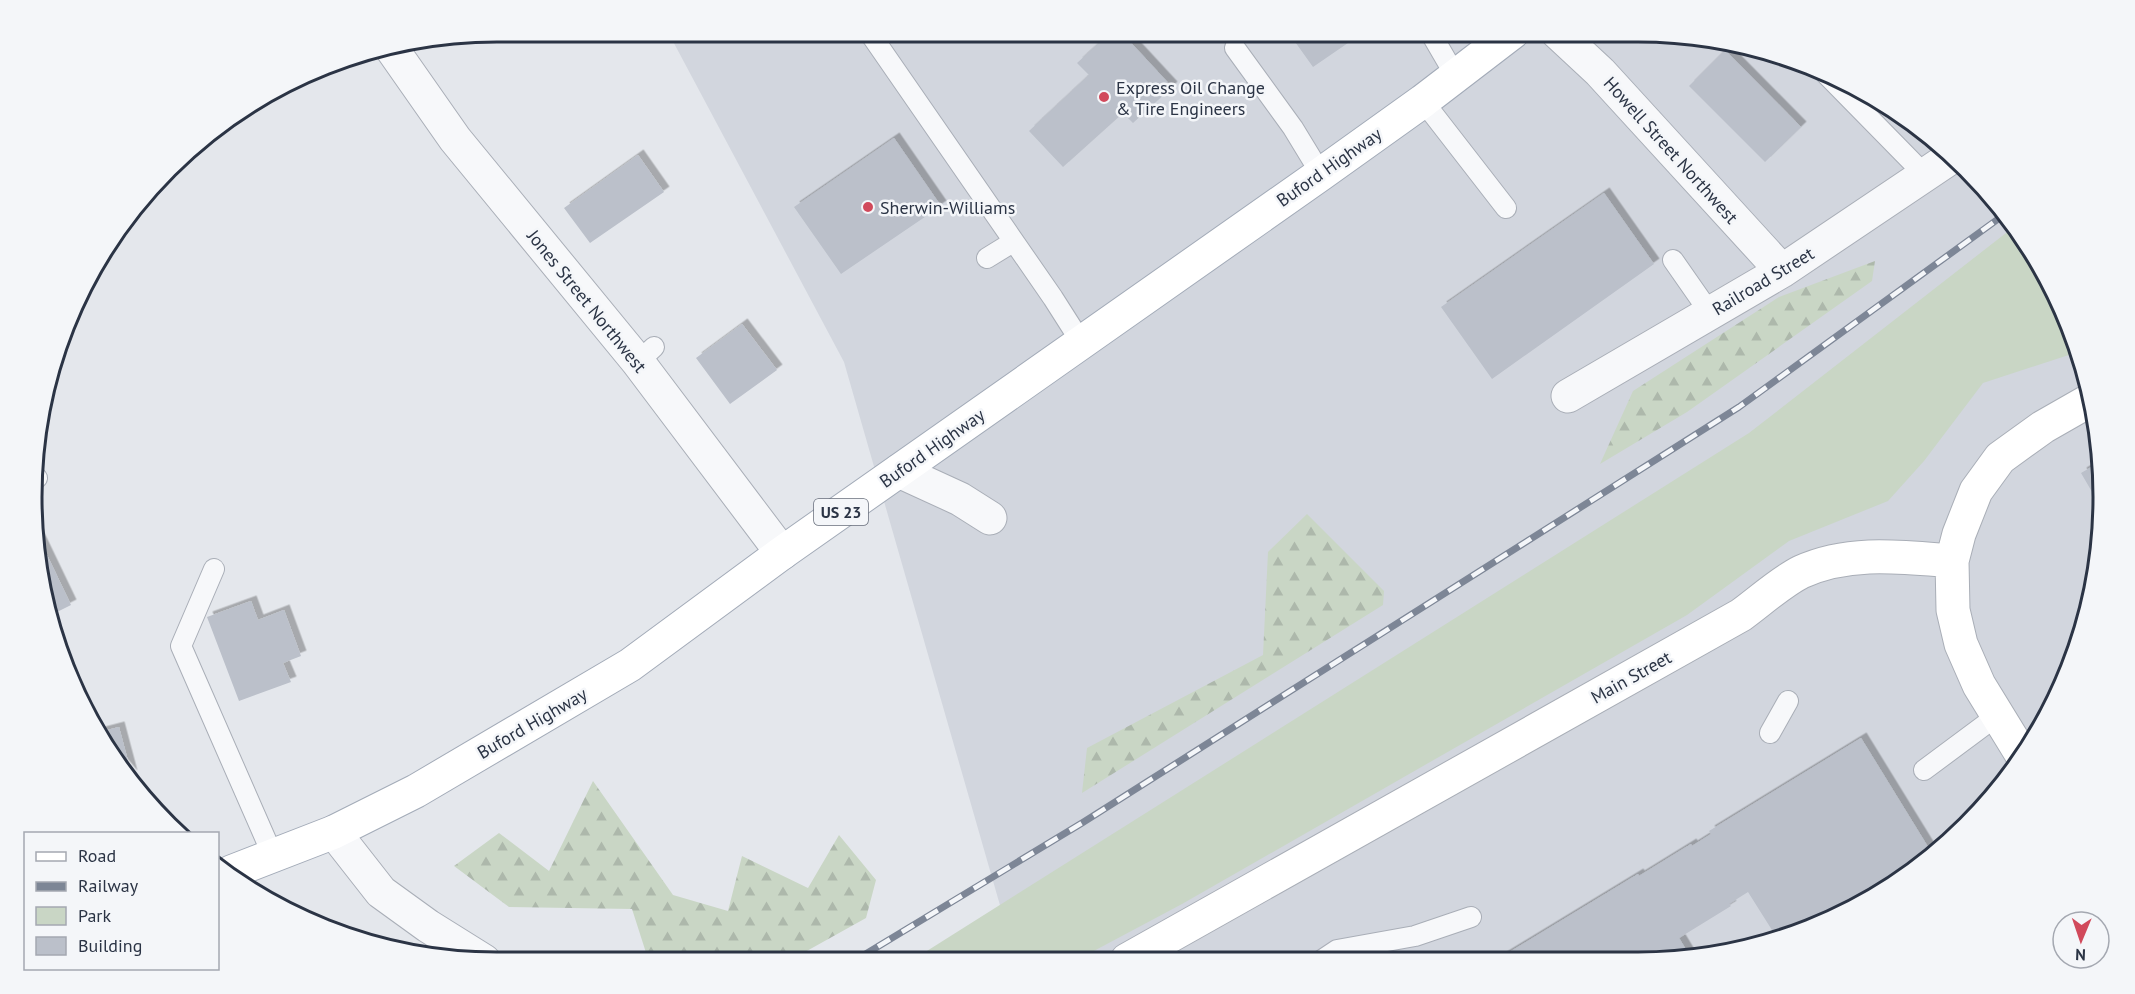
<svg xmlns="http://www.w3.org/2000/svg" width="2135" height="994" viewBox="0 0 2135 994" font-family="'PT Sans',sans-serif">
  <defs>
    <pattern id="forest-firs" width="22" height="20" patternUnits="userSpaceOnUse" patternTransform="scale(1.5)"><rect width="22" height="20" fill="#c9d6c5"/><path d="M5 1l3.5 6h-7zM16 11l3.5 6h-7z" fill="#adb8ab"/></pattern>
    <filter id="shadow"><feDropShadow dx="5.5" dy="-5.5" stdDeviation="0" flood-color="#0004"/></filter>
  </defs>
  <rect width="100%" height="100%" fill="#e4e7ec"/>
  <path fill="#d2d6de" d="M668 32H1638L1728 40 1816 67 1896 110 1967 168 2025 238 2068 319 2094 406 2103 497 2095 587 2068 675 2008 780 1922 866 1816 927 1699 958 1016 961 844 362Z"/>
  <path fill="#c9d6c5" d="M2015 226 2025 238 2068 319 2078 352 1983 383 1924 461 1888 501 1789 541 1687 615 1182 904 1075 961H911L1749 433Z"/>
  <path fill="url(#forest-firs)" d="M1875 261 1872 281 1687 412 1600 464 1633 391 1779 297Z
    M1307 514 1384 591 1383 605 1082 793 1087 748 1263 655 1268 552Z
    M593 781 673 895 728 911 742 856 808 888 839 835 876 880 866 918 787 962H649L632 909 509 907 454 866 499 833 549 871Z"/>
  <path fill="#bbc0ca" filter="url(#shadow)" d="M1111 32H1121L1172 87 1133 123 1123 113 1063 167 1029 131 1089 75 1077 63Z
    M1288 32H1364L1313 67Z
    M1725 50 1801 127 1765 162 1689 86Z
    M894 138 941 206 841 274 794 207Z
    M638 155 664 192 590 243 564 208Z
    M1604 193 1654 264 1492 379 1441 307Z
    M742 324 777 370 730 404 696 358Z
    M2100 462 2103 497 2102 509 2081 473Z
    M35 530 71 605 51 615 40 587Z
    M251 601 258 620 284 610 301 656 283 663 291 682 239 701 207 617Z
    M119 727 132 776 96 733Z
    M1861 738 1933 855 1922 866 1816 927 1777 938 1748 892 1729 904 1731 906 1679 938 1691 958 1498 959 1638 874 1639 876 1691 844 1692 846 1711 834 1709 831Z"/>
  <g fill="none" stroke-linecap="round" stroke-linejoin="round">
    <g stroke="#a9aeb7" stroke-width="22">
      <path id="lane" d="M869 32 1053 298 1081 342
        M1430 32 1455 75
        M1235 48 1293 128 1321 174
        M1822 70 1926 176
        M1423 101 1506 208
        M987 258 1013 242
        M1673 260 1710 313
        M638 362 654 347
        M33 481 37 478
        M214 569 181 646 273 856
        M1770 733 1788 701
        M1924 770 1998 715
        M1322 960 1337 950 1415 936 1471 917"/>
    </g>
    <g stroke="#a9aeb7" stroke-width="35">
      <path id="street" d="M1557 32 1600 72 1782 271
        M392 49 455 139 638 362 782 553
        M1568 396 1782 271 1953 156
        M899 471 960 499 990 518
        M334 832 381 892 428 926 484 961"/>
    </g>
    <g stroke="#a9aeb7" stroke-width="35">
      <path id="secondary" d="M2022 755 1979 685 1961 644 1953 610 1952 561 1959 534 1976 491 2000 458 2043 427 2092 399
        M1127 960 1741 615C1759 602 1781 582 1801 572 1849 550 1902 557 1952 561"/>
    </g>
    <g stroke="#a3abb8" stroke-width="35">
      <path id="primary" d="M231 872 334 832 416 791 630 665 782 553 1321 174 1423 101 1513 32"/>
    </g>
    <use href="#lane" stroke="#f7f8fa" stroke-width="20"/>
    <use href="#street" stroke="#f7f8fa" stroke-width="33"/>
    <use href="#secondary" stroke="#fff" stroke-width="33"/>
    <use href="#primary" stroke="#fff" stroke-width="33"/>
    <g stroke="#7d8696" stroke-width="7">
      <path id="rail" d="M854 961 1082 823 1739 407 2005 214"/>
    </g>
    <use href="#rail" stroke="#f4f6f9" stroke-width="4.5" stroke-dasharray="14" stroke-linecap="butt"/>
  </g>
  <g fill="#d1495b" stroke="#f4f6f9" stroke-width="2">
    <circle cx="1104" cy="97" r="6"/>
    <circle cx="868" cy="207" r="6"/>
  </g>
  <g text-anchor="middle" dominant-baseline="central" stroke-width="5" stroke-linejoin="round" paint-order="stroke">
    <rect fill="#f4f6f9" stroke="#676e7b" stroke-width="1.5" x="814" y="499" width="54" height="26" rx="4.5"/>
    <g font-size="16" font-weight="bold" fill="#2b3445">
      <text x="841" y="512">US 23</text>
    </g>
    <g font-size="18" fill="#2b3445" stroke="#f4f6f9" text-anchor="start">
      <text x="1116" y="87">Express Oil Change<tspan x="1116" dy="21">&amp; Tire Engineers</tspan></text>
      <text x="880" y="207">Sherwin-Williams</text>
    </g>
    <g font-size="18" fill="#2b3445" stroke="#f4f6f9">
      <text transform="translate(1671 150) rotate(48)">Howell Street Northwest</text>
      <text transform="translate(1329 167) rotate(-35)">Buford Highway</text>
      <text transform="translate(1763 281) rotate(-31)">Railroad Street</text>
      <text transform="translate(587 301) rotate(51)">Jones Street Northwest</text>
      <text transform="translate(932 448) rotate(-35)">Buford Highway</text>
      <text transform="translate(1631 677) rotate(-29)">Main Street</text>
      <text transform="translate(532 723) rotate(-30)">Buford Highway</text>
    </g>
  </g>
  <path d="M0 0H2135V994H0ZM497 42H1638A455 455 0 0 1 2093 497V497A455 455 0 0 1 1638 952H497A455 455 0 0 1 42 497V497A455 455 0 0 1 497 42Z" fill="#f4f6f9" fill-rule="evenodd"/>
  <path fill="none" stroke="#2b3445" stroke-width="3" d="M497 42H1638A455 455 0 0 1 2093 497V497A455 455 0 0 1 1638 952H497A455 455 0 0 1 42 497V497A455 455 0 0 1 497 42Z"/>
  <rect x="24" y="832" width="195" height="138" fill="#f4f6f9" stroke="#a4a8b1" stroke-width="1.5"/>
  <rect x="36" y="852" width="30" height="9" fill="#ffffff" stroke="#a4a8b1" stroke-width="1.5"/>
  <text x="78" y="862" font-size="18" fill="#2b3445">Road</text>
  <rect x="36" y="882" width="30" height="9" fill="#7d8696" stroke="#a4a8b1" stroke-width="1.5"/>
  <text x="78" y="892" font-size="18" fill="#2b3445">Railway</text>
  <rect x="36" y="907" width="30" height="18" fill="#c9d6c5" stroke="#a4a8b1" stroke-width="1.5"/>
  <text x="78" y="922" font-size="18" fill="#2b3445">Park</text>
  <rect x="36" y="937" width="30" height="18" fill="#bbc0ca" stroke="#a4a8b1" stroke-width="1.5"/>
  <text x="78" y="952" font-size="18" fill="#2b3445">Building</text>
  <g transform="translate(2081 940) rotate(182)"><circle r="28" fill="#f4f6f9" stroke="#a4a8b1" stroke-width="1.5"/>
  <path d="M0-4.5L10 22L0 15L-10 22Z" fill="#d1495b"/>
  <text y="-9" font-size="16" font-weight="bold" text-anchor="middle" fill="#2b3445">N</text>
  </g>
</svg>
